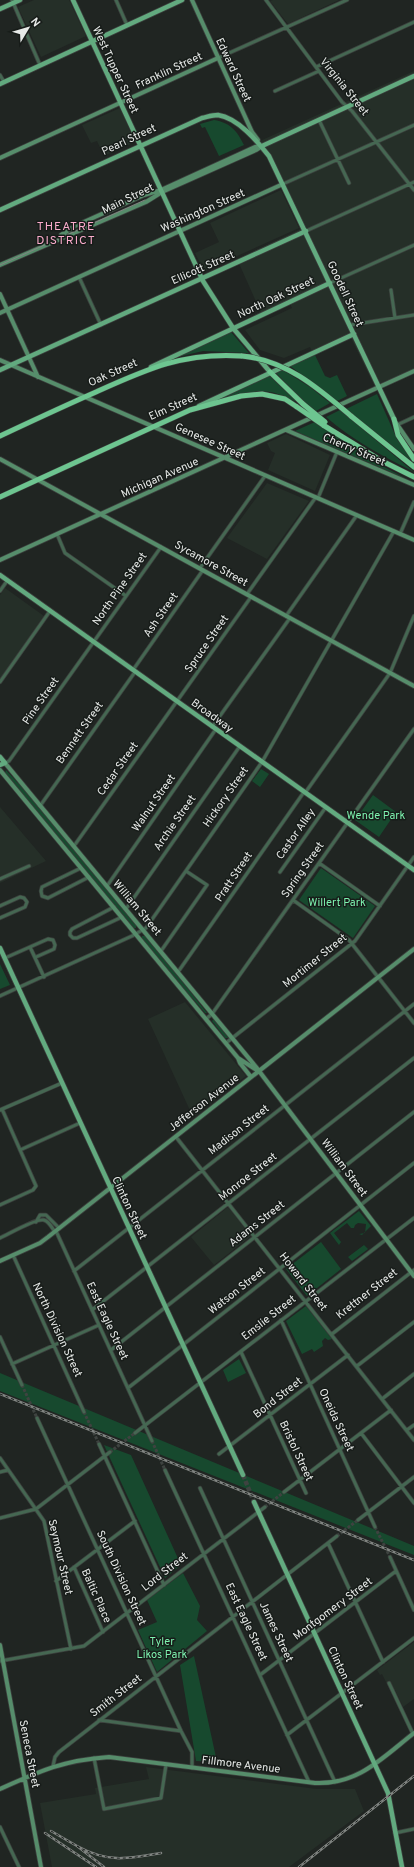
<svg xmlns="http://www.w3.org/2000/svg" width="414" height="1867" viewBox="0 0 414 1867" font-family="Overpass,sans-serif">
  <rect width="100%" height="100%" fill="#202522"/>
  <path fill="#252f28" d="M34 0H69L86 36 41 57 18 7Z
    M273 0H339L288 24 270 1Z
    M414 71V374L377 391 351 338 314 355 310 347 284 358 260 350 245 330 292 308 290 304 263 317 237 259 301 229 260 141Z
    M120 108 135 142 104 156 97 141 91 143 82 125Z
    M281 190 299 228 204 271 195 253 219 242 210 223Z
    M286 434 330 455 315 491 268 470 275 453 271 451 267 443Z
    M267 483 309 501 267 559 227 538Z
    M5 588 44 616 0 679V595Z
    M0 807 46 861 0 883Z
    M185 1002 246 1076 193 1117 148 1019Z
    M228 1207 251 1236 214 1265 191 1237Z
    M414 1642V1699L403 1707 395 1690 391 1692 382 1674 380 1675 377 1670Z
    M146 1767 317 1789H355L364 1811 289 1867H52L40 1803 96 1794 95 1788 149 1779Z"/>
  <path fill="#17492e" d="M214 120C231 123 237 131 244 145L219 156 205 127 202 128 200 124Z
    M230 331 249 353 203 351 173 358Z
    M315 355 325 376 330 378 337 375 347 396 337 401 290 366Z
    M283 370 310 387 330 403 316 411 300 398 276 373Z
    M267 376H270L296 401C289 400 282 395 275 393 257 389 239 394 221 399Z
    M377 394 397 439 414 463 346 409Z
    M340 410 414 472C383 456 352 440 326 417Z
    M315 422 369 459 409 480 295 431Z
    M261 769 269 774 260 787 252 781Z
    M6 770 18 783 22 785 136 924V928H132L5 773Z
    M373 795 396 812 379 837 355 820Z
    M321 868 375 906 353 938 299 900Z
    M142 936H145L158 952 161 954 207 1013H205L193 999 189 996 142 939Z
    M0 964 10 985 0 989Z
    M214 1019 228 1037V1038H225L212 1021Z
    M359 1211 371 1226 362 1235 359 1234 365 1233 366 1224 358 1223 355 1225 354 1228H351L347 1223 334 1233 341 1242 339 1245 330 1233Z
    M321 1242 341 1269 307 1296 286 1269Z
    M364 1245 368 1249 352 1261 348 1257Z
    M306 1306 332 1339 328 1340 325 1338 322 1341 323 1346 314 1352 312 1349 302 1354 286 1321Z
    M239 1359 246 1373 228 1382 223 1370Z
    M0 1373 414 1546V1555L0 1391Z
    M104 1445 131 1455 181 1565 165 1578Z
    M183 1573 200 1606 197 1620 207 1631 157 1672 138 1630 157 1622 147 1600Z
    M194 1656 217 1762 196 1761 180 1665Z"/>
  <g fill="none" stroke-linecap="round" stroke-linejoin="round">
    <path stroke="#3e4340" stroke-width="3" stroke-dasharray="3 1.5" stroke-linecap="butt" d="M22 1385 37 1418
      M84 1412 99 1444
      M152 1441 165 1470
      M110 1452 135 1433
      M265 1507 284 1492
      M375 1527 390 1557
      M337 1536 358 1520"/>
    <path stroke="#3e4340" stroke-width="4.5" stroke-dasharray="4.5 2" stroke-linecap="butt" d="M243 1475 254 1502"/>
    <g stroke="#3c413e" stroke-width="4.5">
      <path id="street" d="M12 0 40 65
        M116 0 127 25
        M266 0 342 102 352 111 414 190
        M218 58 347 0
        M316 67 414 22
        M0 75 4 82
        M275 91 319 71
        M319 120 349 183
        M283 184 414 125
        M306 231 414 182
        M79 277 101 325
        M330 283 414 245
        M391 290 395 318
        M350 325 414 315
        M399 424 414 417
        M318 498 337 452
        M57 534 65 553 126 596
        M400 534 414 502
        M200 568 265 476
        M0 591 7 581
        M247 594 316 497
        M286 616 357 515
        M133 670 203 570
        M0 682 50 611
        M212 727 290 618
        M5 763 9 761 161 547
        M305 793 390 673 414 616
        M40 806 135 672
        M74 846 251 597
        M319 863 380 906
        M81 868 42 887 41 891 42 896 48 898 89 877
        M280 872 326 807
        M0 879 29 866
        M107 886 216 729
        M293 900 349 940 414 1023
        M0 906 20 897 24 898 27 902 25 907 0 918
        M114 907 72 929 70 932V935L73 938H77L122 917
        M126 909 240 746
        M30 947 44 977
        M161 951 207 885 186 871
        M5 958 48 939 53 940 55 945 54 949 36 957
        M178 972 304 792
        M0 996 132 936 146 928 262 762 394 531
        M206 1019 212 1014 414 729
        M226 1043 355 941 414 857
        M0 1110 62 1083
        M176 1137 414 1440
        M20 1150 80 1123
        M0 1205 33 1190 36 1186 2 1109
        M36 1222 40 1215H46L59 1228
        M56 1231 152 1441
        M0 1238C9 1234 36 1218 44 1220 49 1221 52 1228 55 1232
        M13 1255 84 1412
        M74 1271 414 1004
        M92 1310 414 1058
        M281 1320 375 1527
        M332 1334 414 1270
        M0 1337 22 1385
        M111 1350 414 1112
        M241 1352 306 1493
        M12 1364 99 1325
        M357 1366 414 1322
        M128 1388 414 1163
        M382 1399 414 1374
        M37 1418 181 1731 192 1752V1768
        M407 1430 414 1425
        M135 1433 414 1218
        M361 1433 414 1503
        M99 1444 164 1585
        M219 1454 348 1355
        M0 1458 44 1521 71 1649
        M165 1470 309 1782
        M0 1472 8 1470
        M200 1488 335 1782
        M284 1492 391 1410
        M0 1518 36 1509 110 1452
        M358 1520 414 1477
        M328 1543 383 1662
        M390 1557 414 1610
        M74 1567 103 1632
        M56 1581 135 1521
        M0 1661 84 1646 265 1507
        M260 1675 396 1571
        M389 1683 413 1734
        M99 1720 181 1731
        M287 1735 414 1638
        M94 1758 104 1809 161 1798 166 1765
        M53 1766 55 1757 59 1752 337 1536
        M0 1827 19 1867
        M395 1833 414 1829"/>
    </g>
    <g stroke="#3c413e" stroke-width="5.5">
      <path id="secondary" d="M192 0 252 132 258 140
        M0 158 218 58
        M61 235 75 226 95 217 144 195 161 190 255 147 261 146
        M0 265 146 202 162 192 256 150 262 146
        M0 294 38 377
        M0 313 283 184
        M0 360 414 540
        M394 420 414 449
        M286 430 414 485
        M0 459 414 686
        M0 560 414 371
        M5 763 256 1067 414 1276
        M0 770 238 1058 258 1071
        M238 1058 240 1063 251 1077
        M0 1261 40 1243 48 1237 414 949
        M0 1645 41 1867
        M0 1789C40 1771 64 1760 109 1757L315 1783C358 1785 382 1758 414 1733"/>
    </g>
    <g stroke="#3c413e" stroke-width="6">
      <path id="primary" d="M73 0 203 281 233 328 270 372
        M0 9 20 0
        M0 84 182 0
        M262 146 414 76
        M0 210 202 118C207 117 212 115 218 115 238 118 257 141 269 156L394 419
        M151 367 330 283
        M0 370 306 231
        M199 406 354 334
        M0 575 414 870
        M0 757 5 763 0 765
        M0 948 243 1475
        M254 1502 388 1793 402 1867"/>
    </g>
    <g stroke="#3c413e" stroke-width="6">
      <path id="highway" d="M270 372 303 404
        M351 416 414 467
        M394 419 398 435 414 459
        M323 425 380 460 414 477
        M0 436C32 421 64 406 96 392 147 369 184 352 242 356
        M0 497 190 410 241 396 262 394 285 399 297 407"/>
    </g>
    <use href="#street" stroke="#456752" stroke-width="3"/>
    <use href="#secondary" stroke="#568d6b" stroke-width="4"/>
    <use href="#primary" stroke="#62aa7f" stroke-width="4.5"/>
    <use href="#highway" stroke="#6dc590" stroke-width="5"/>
    <path stroke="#808481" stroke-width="1" d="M0 265 145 200"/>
    <g stroke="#808481" stroke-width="2.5">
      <path id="rail" d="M0 1394 414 1560
        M51 1831 77 1846 104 1867
        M45 1833 96 1867
        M77 1846C108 1863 127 1859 161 1853
        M299 1867 414 1776"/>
    </g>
    <use href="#rail" stroke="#171c19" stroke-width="1" stroke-dasharray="3" stroke-linecap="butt"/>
    <g stroke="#3c413e" stroke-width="6" stroke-linecap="butt">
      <path id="highway-bridge" d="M242 356C286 360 318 388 351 416
        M303 404 325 422
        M297 407 323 425"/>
    </g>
    <use href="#highway-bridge" stroke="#6dc590" stroke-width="5"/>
  </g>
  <g text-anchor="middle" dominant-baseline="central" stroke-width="3" stroke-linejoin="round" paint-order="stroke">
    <g font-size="11" fill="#e7eae8" stroke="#171c19">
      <text transform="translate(115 70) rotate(65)">West Tupper Street</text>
      <text transform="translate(233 70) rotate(65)">Edward Street</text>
      <text transform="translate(169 71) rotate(-25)">Franklin Street</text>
      <text transform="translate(344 87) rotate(51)">Virginia Street</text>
      <text transform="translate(129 140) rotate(-25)">Pearl Street</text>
      <text transform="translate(128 199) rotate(-26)">Main Street</text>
      <text transform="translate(203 211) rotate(-24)">Washington Street</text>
      <text transform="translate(203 268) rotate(-24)">Ellicott Street</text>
      <text transform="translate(345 294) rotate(65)">Goodell Street</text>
      <text transform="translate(276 298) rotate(-25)">North Oak Street</text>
      <text transform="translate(113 373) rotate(-24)">Oak Street</text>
      <text transform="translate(173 407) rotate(-24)">Elm Street</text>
      <text transform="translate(210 442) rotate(24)">Genesee Street</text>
      <text transform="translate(354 450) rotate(23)">Cherry Street</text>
      <text transform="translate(160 478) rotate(-24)">Michigan Avenue</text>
      <text transform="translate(211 564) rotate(29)">Sycamore Street</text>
      <text transform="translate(120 589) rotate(-55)">North Pine Street</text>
      <text transform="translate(161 615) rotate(-55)">Ash Street</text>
      <text transform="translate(207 644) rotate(-55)">Spruce Street</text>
      <text transform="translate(41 701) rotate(-55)">Pine Street</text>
      <text transform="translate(212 716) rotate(36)">Broadway</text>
      <text transform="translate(80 733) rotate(-55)">Bennett Street</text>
      <text transform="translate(118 769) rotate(-55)">Cedar Street</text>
      <text transform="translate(226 797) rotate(-55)">Hickory Street</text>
      <text transform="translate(154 803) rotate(-55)">Walnut Street</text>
      <text transform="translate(175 823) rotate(-55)">Archie Street</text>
      <text transform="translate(296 834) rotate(-55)">Castor Alley</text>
      <text transform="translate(303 870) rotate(-55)">Spring Street</text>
      <text transform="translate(234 877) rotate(-56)">Pratt Street</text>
      <text transform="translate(137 908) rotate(50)">William Street</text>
      <text transform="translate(315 961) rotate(-39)">Mortimer Street</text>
      <text transform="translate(204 1103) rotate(-38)">Jefferson Avenue</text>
      <text transform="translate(239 1130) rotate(-38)">Madison Street</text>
      <text transform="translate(344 1168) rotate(53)">William Street</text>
      <text transform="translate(248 1177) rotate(-38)">Monroe Street</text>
      <text transform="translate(129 1208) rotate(65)">Clinton Street</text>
      <text transform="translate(257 1224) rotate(-38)">Adams Street</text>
      <text transform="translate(303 1282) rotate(52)">Howard Street</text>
      <text transform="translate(237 1291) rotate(-38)">Watson Street</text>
      <text transform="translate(367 1294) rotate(-38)">Krettner Street</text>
      <text transform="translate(269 1318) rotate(-38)">Emslie Street</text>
      <text transform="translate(107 1321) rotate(65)">East Eagle Street</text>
      <text transform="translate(57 1330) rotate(65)">North Division Street</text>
      <text transform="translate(278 1398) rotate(-38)">Bond Street</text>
      <text transform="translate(336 1420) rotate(65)">Oneida Street</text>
      <text transform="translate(296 1451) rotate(65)">Bristol Street</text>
      <text transform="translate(60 1557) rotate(77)">Seymour Street</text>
      <text transform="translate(165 1572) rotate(-38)">Lord Street</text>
      <text transform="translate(121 1578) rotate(65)">South Division Street</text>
      <text transform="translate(96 1596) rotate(66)">Baltic Place</text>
      <text transform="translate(333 1609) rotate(-37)">Montgomery Street</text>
      <text transform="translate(246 1622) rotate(65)">East Eagle Street</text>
      <text transform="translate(276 1632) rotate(65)">James Street</text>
      <text transform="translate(345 1678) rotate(65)">Clinton Street</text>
      <text transform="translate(116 1696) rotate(-38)">Smith Street</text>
      <text transform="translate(29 1754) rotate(79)">Seneca Street</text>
      <text transform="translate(241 1765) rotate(7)">Fillmore Avenue</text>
    </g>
    <g font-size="11" fill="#7ef4b0" stroke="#171c19">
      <text x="376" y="816">Wende Park</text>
      <text x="337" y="903">Willert Park</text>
      <text x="162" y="1642">Tyler<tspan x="162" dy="13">Likos Park</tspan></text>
    </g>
    <g font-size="12" letter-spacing="1" fill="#faaccc" stroke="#171c19">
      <text x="66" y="227">THEATRE<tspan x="66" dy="14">DISTRICT</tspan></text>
    </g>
  </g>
  <g transform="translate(28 28) rotate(52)" stroke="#171c19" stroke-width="3" paint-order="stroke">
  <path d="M0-3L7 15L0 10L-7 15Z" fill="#e7eae8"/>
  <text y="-6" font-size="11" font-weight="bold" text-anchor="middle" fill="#e7eae8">N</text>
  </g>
</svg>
